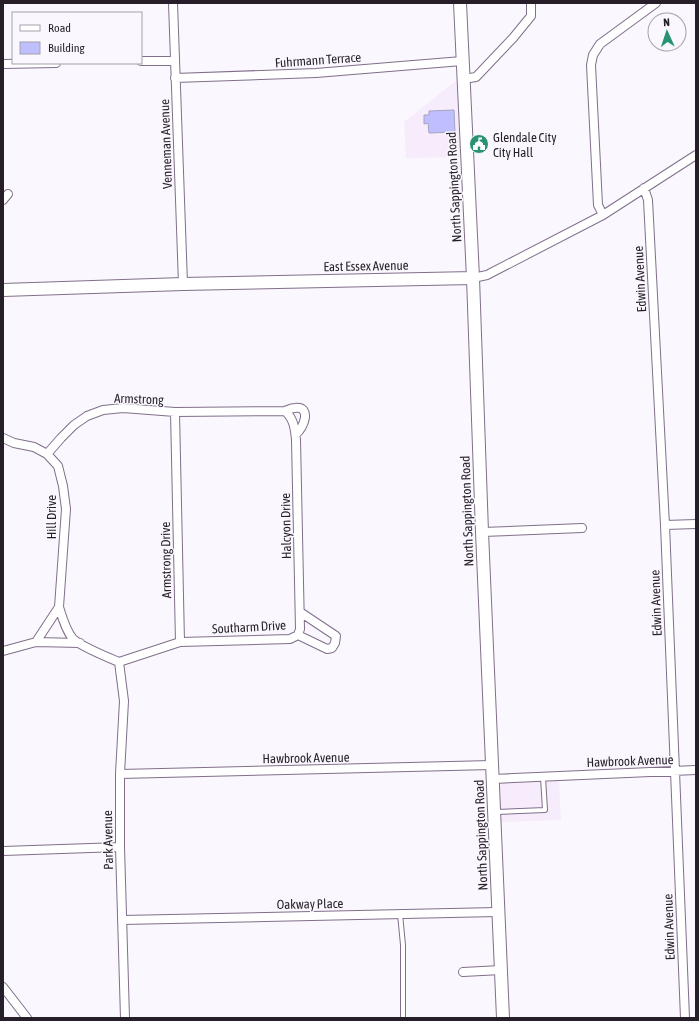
<svg xmlns="http://www.w3.org/2000/svg" width="699" height="1021" viewBox="0 0 699 1021" font-family="'Asap Condensed',sans-serif">
  <rect width="100%" height="100%" fill="#fbf7fe"/>
  <path fill="#f6ecfb" d="M457 80 461 157 406 158 404 122Z
    M559 781 561 820 500 822 498 788 502 783Z"/>
  <path fill="#bfbffe" stroke="#a4a4c4" d="M454 110 455 132 429 133 428 123 424 124V115H429V111Z"/>
  <g fill="none" stroke-linecap="round" stroke-linejoin="round">
    <g stroke="#806f8a" stroke-width="6">
      <path id="lane" d="M496 812 545 810 543 777
        M400 914 403 945V1018"/>
    </g>
    <g stroke="#806f8a" stroke-width="10">
      <path id="street" d="M173 3 183 284
        M141 61H175
        M3 64 56 63
        M175 78 316 73 462 61
        M463 79 476 77 513 38 531 16V3
        M644 188 648 200 665 525 685 1018
        M3 200 8 194
        M603 215 598 205 591 65 593 55 600 44 656 3
        M473 278 487 275 603 215 696 155
        M285 411C288 410 291 408 295 408 312 406 304 428 296 434
        M175 412 180 642
        M3 438 14 443 34 447 47 454 58 466 63 486 66 509 59 607 36 642
        M47 454 61 438 74 425 87 416 103 410 123 408 175 412 285 411C294 419 295 429 296 440L300 629 298 635
        M665 525 696 524
        M482 532 582 528
        M59 607C62 617 66 631 73 639 82 647 107 657 119 662
        M298 635 327 649 332 648 335 643 336 636 300 612
        M3 651 36 642 80 643
        M119 662 124 701 120 774V847L125 1018
        M119 662 180 642 290 639 298 635
        M120 774 492 765
        M493 779 696 770
        M3 851 120 847
        M122 920 497 912
        M463 972 501 970
        M3 987 27 1018"/>
    </g>
    <g stroke="#806f8a" stroke-width="14">
      <path id="secondary" d="M460 3 473 278 482 532 503 1018
        M3 290 183 284 473 278"/>
    </g>
    <use href="#lane" stroke="#fff" stroke-width="4"/>
    <use href="#street" stroke="#fff" stroke-width="8"/>
    <use href="#secondary" stroke="#fff" stroke-width="12"/>
  </g>
  <defs>
    <g id="civic-disc" transform="scale(1)"><circle r="9.5" fill="#289372" stroke="#fbf7fe"/><path d="M-.6-6.5H3V-4.5H.6V-3L4-1V1h2V6H-6V1h2V-1L-.6-3ZM-1.2 2.5V6h2.4V2.5Z" fill="#fff"/></g>
  </defs>
  <g fill-rule="evenodd">
    <use href="#civic-disc" x="479" y="144"/>
  </g>
  <g text-anchor="middle" dominant-baseline="central" stroke-width="3" stroke-linejoin="round" paint-order="stroke">
    <g font-size="13" fill="#261f2a" stroke="#fbf7fe">
      <text transform="translate(318 60) rotate(-4)">Fuhrmann Terrace</text>
      <text transform="translate(166 144) rotate(-92)">Venneman Avenue</text>
      <text transform="translate(454 187) rotate(-93)">North Sappington Road</text>
      <text transform="translate(366 266) rotate(-1)">East Essex Avenue</text>
      <text transform="translate(640 279) rotate(-93)">Edwin Avenue</text>
      <text transform="translate(139 399) rotate(2)">Armstrong</text>
      <text transform="translate(467 511) rotate(-92)">North Sappington Road</text>
      <text transform="translate(51 517) rotate(-90)">Hill Drive</text>
      <text transform="translate(286 526) rotate(-91)">Halcyon Drive</text>
      <text transform="translate(166 560) rotate(-91)">Armstrong Drive</text>
      <text transform="translate(656 603) rotate(-92)">Edwin Avenue</text>
      <text transform="translate(249 627) rotate(-3)">Southarm Drive</text>
      <text transform="translate(306 758) rotate(-1)">Hawbrook Avenue</text>
      <text transform="translate(630 761) rotate(-2)">Hawbrook Avenue</text>
      <text transform="translate(481 835) rotate(-92)">North Sappington Road</text>
      <text transform="translate(108 840) rotate(-91)">Park Avenue</text>
      <text transform="translate(310 904) rotate(-1)">Oakway Place</text>
      <text transform="translate(669 927) rotate(-92)">Edwin Avenue</text>
    </g>
    <g font-size="13" fill="#261f2a" stroke="#fbf7fe" text-anchor="start">
      <text x="493" y="137">Glendale City<tspan x="493" dy="15">City Hall</tspan></text>
    </g>
  </g>
  <rect width="699" height="1021" fill="none" stroke="#261f2a" stroke-width="8"/>
  <rect x="12" y="12" width="130" height="52" fill="#fbf7fe" stroke="#a6a1a9"/>
  <rect x="20" y="25" width="20" height="6" fill="#ffffff" stroke="#a6a1a9"/>
  <text x="48" y="32" font-size="12" fill="#261f2a">Road</text>
  <rect x="20" y="42" width="20" height="12" fill="#bfbffe" stroke="#a6a1a9"/>
  <text x="48" y="52" font-size="12" fill="#261f2a">Building</text>
  <g transform="translate(667 32) rotate(357)"><circle r="19" fill="#fbf7fe" stroke="#a6a1a9"/>
  <path d="M0-3L7 15L0 10L-7 15Z" fill="#289372"/>
  <text y="-6" font-size="11" font-weight="bold" text-anchor="middle" fill="#261f2a">N</text>
  </g>
</svg>
